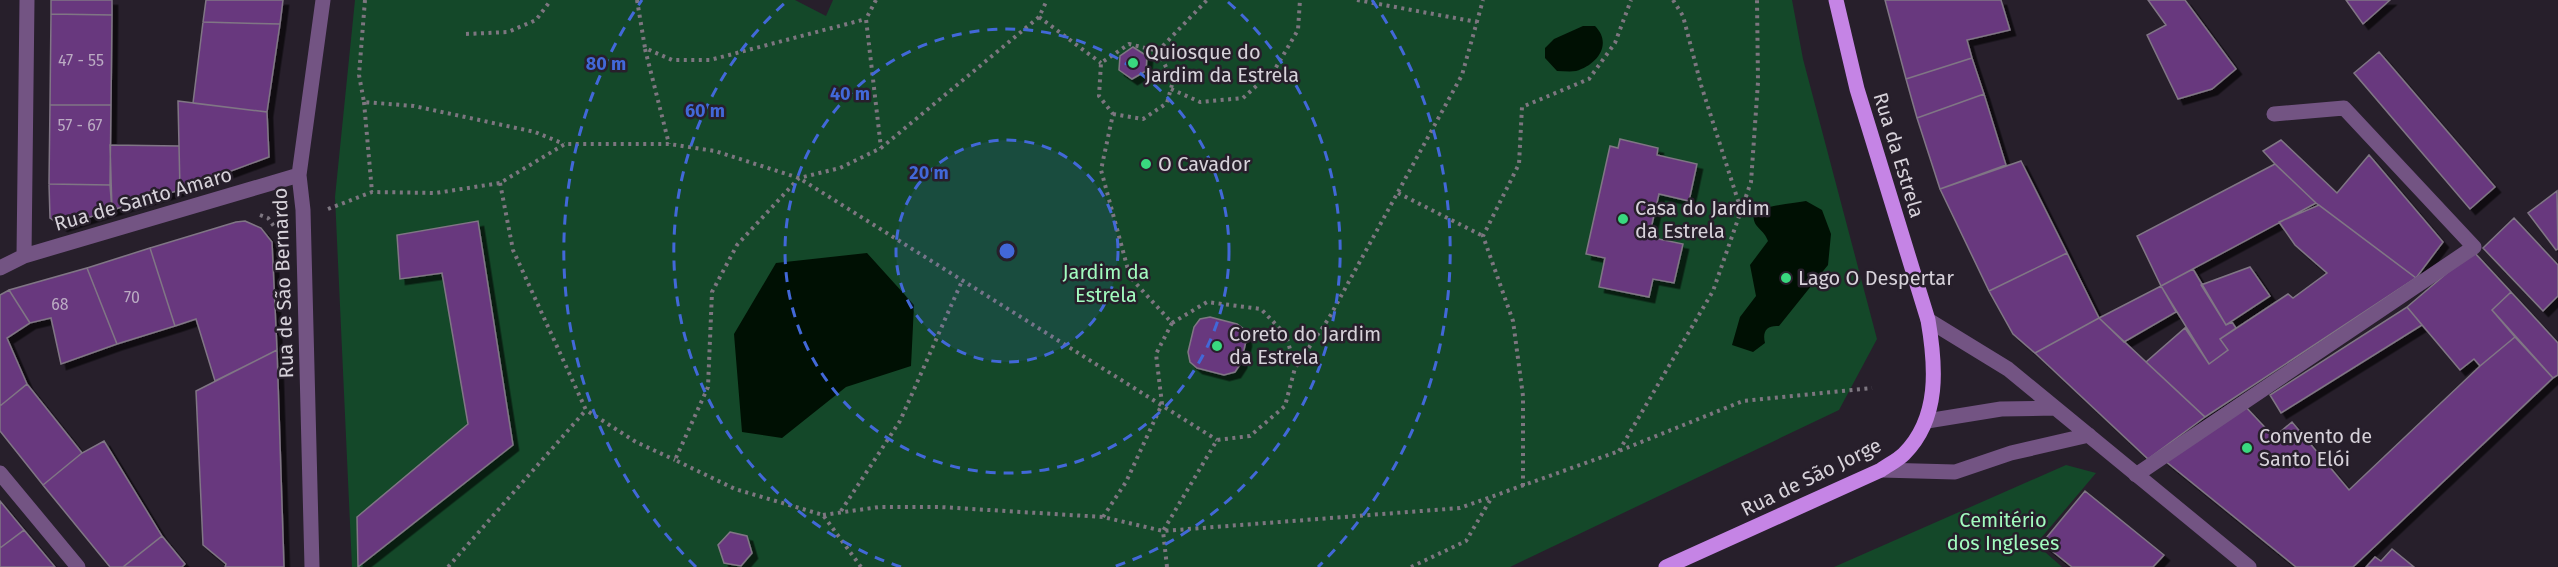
<svg xmlns="http://www.w3.org/2000/svg" width="2558" height="567" viewBox="0 0 2558 567" font-family="'Fira Sans',sans-serif">
  <defs>
    <filter id="shadow"><feDropShadow dx="5.5" dy="5.5" stdDeviation="0" flood-color="#0009"/></filter>
  </defs>
  <rect width="100%" height="100%" fill="#271f2b"/>
  <path fill="#144829" d="M355 0H795L826 16 833 0H1792L1803 59 1877 339 1839 410 1510 567H352L335 197Z
    M2066 465 2096 473 2036 544 2062 567H1834Z"/>
  <path fill="#001003" d="M1583 26H1595C1613 44 1597 65 1576 71 1570 72 1563 71 1557 71L1545 58V48L1554 39Z
    M1806 201 1822 210 1831 234 1828 265 1779 326C1767 325 1762 331 1765 343L1753 352 1732 345 1740 317 1756 296 1750 265 1768 241C1764 228 1751 228 1754 212 1767 205 1791 204 1806 201Z
    M867 253 914 305 911 366 846 387 782 438 742 432 734 334 776 263Z"/>
  <path fill="#68397e" stroke="#807685" stroke-width="1.5" filter="url(#shadow)" d="M51 0H112V15L51 14Z
    M206 0H283L280 24 203 22Z
    M1885 0H2001L2010 30 1967 40 1972 58 1906 79Z
    M2148 0H2185L2236 69 2212 89 2178 99 2147 35 2166 25Z
    M2346 0H2390L2363 24Z
    M51 14 112 15 111 105H50Z
    M203 22 280 24 267 112 193 103Z
    M1133 47 1147 56 1146 71 1132 79 1119 70 1120 56Z
    M2379 52 2495 187 2470 209 2354 73Z
    M1972 58 1984 94 1917 118 1906 79Z
    M1984 94 2006 165 1940 189 1917 118Z
    M178 101 267 112 269 157 180 190Z
    M50 105H111L110 185 49 184Z
    M1620 139 1658 148 1657 155 1697 164 1689 201 1659 194 1649 237 1683 244 1674 283 1653 279 1649 297 1599 287 1605 258 1586 254 1610 146 1618 148Z
    M2281 140 2337 193 2369 155 2443 242 2416 278 2316 203 2275 164 2263 151Z
    M110 145 179 146 180 190 112 210Z
    M2021 161 2067 253 1989 291 1940 189Z
    M2275 164 2316 203 2161 286 2137 236Z
    M49 184 110 185 112 210 62 226 50 218Z
    M2557 191 2558 249 2556 250 2528 213Z
    M2319 205 2416 278 2205 417 2146 362 2185 328 2209 364 2228 350 2220 339 2288 294 2293 298 2327 273 2295 245 2279 222Z
    M2514 218 2558 265V296L2543 311 2483 248Z
    M245 221 261 228 272 242 277 350 215 381 196 319 175 326 150 248 236 222Z
    M478 221 513 445 358 567 357 517 468 424 442 273 400 279 397 235Z
    M150 248 175 326 117 344 87 268Z
    M2473 251 2511 292 2492 310 2515 337 2480 366 2474 359 2460 370 2407 307Z
    M2067 253 2099 318 2035 353 2013 334 1989 291Z
    M2250 267 2270 296 2226 325 2201 285Z
    M87 268 117 344 61 364 51 318 30 323 9 290Z
    M2193 269 2226 325 2232 322 2236 328 2220 339 2228 350 2209 364 2161 286Z
    M2161 286 2176 312 2124 342 2099 318Z
    M9 290 30 323 7 338 27 384 0 406V295Z
    M2511 292 2558 343V375L2553 378 2492 310Z
    M2407 307 2422 325 2281 413 2270 395Z
    M1210 317 1237 324 1245 330 1246 341 1241 363 1235 372 1224 375 1197 368 1190 362 1188 352 1194 327 1200 319Z
    M2099 318 2205 417 2148 459 2035 353Z
    M2515 337 2553 378 2353 567H2296L2164 460 2242 403 2274 437 2292 422 2349 490 2480 366Z
    M277 350 284 567H225L226 564 203 545 196 391Z
    M27 384 82 453 43 485 0 431V406Z
    M104 441 162 536 123 567H110L43 485 82 453Z
    M2085 491 2164 555 2153 567H2072L2042 543Z
    M0 501 24 530 0 548Z
    M24 530 55 567H0V548Z
    M730 532 747 536 752 553 741 566 724 563 718 545Z
    M162 536 185 564 182 567H123Z
    M2392 549 2414 567H2366L2375 557 2381 561Z"/>
  <g fill="none" stroke-linecap="round" stroke-linejoin="round">
    <path stroke="#7d7680" stroke-width="4" stroke-dasharray="3 4.5" stroke-linecap="butt" d="M365 0 359 75 364 102 414 106 535 132 564 144
      M637 0 645 48 672 60H710L866 19
      M876 0 866 19 881 148
      M1357 0 1477 22
      M1673 0 1683 16 1701 85 1741 210
      M1039 17 1101 63
      M466 34 508 32 536 20 551 0
      M645 49 669 144
      M1171 89 1200 102 1243 98 1275 69 1298 30 1300 0
      M364 102 372 192
      M1113 114 1143 119 1167 103 1173 81 1158 51
      M500 183 513 250 586 410 636 442 675 460
      M1398 193 1483 236
      M328 209 372 192 436 193 500 183 565 144H669L715 151 799 178 1217 440
      M260 215 268 218 276 229
      M1172 323 1207 302 1261 309 1286 335 1295 367
      M1619 451 1713 291 1751 182 1758 82 1757 0
      M1523 486V396L1513 321 1483 236 1519 164 1522 107 1589 79 1615 43 1631 0
      M841 511 900 421 962 281
      M823 515 879 507H940L1103 517 1163 531 1460 508 1619 451 1743 401 1872 388
      M1103 517 1126 482 1162 404 1156 354 1172 323 1130 277 1101 170 1113 114 1099 96 1101 63 1129 44 1158 51 1207 0
      M448 567 586 410
      M861 567 823 515 735 489 675 460 708 387 712 292 737 245 799 178 840 168 881 148 1039 17 1047 0
      M1167 567 1163 531 1217 440 1250 436 1285 406 1295 368 1329 318 1462 75 1483 0
      M1411 567 1466 541 1492 497"/>
    <path stroke="#735483" stroke-width="15" d="M2136 475 2474 247 2344 108 2274 114"/>
    <path stroke="#735483" stroke-width="15" d="M24 256 27 0
      M0 268 24 256 299 175
      M1928 320 2008 369 2249 567
      M1927 421 2001 409 2055 408
      M1881 470 1955 472 2011 453 2089 435
      M0 473 78 567
      M312 567 303 210 299 175 323 0"/>
    <path stroke="#c584e5" stroke-width="15" d="M1666 567 1881 470C1888 465 1898 460 1904 454 1940 418 1936 366 1928 320L1857 89 1836 0"/>
  </g>
  <circle cx="1007" cy="251" r="111" fill="#4268d8" fill-opacity=".12"/>
  <g fill="none" stroke="#4268d8" stroke-width="3" stroke-dasharray="10 8">
    <circle cx="1007" cy="251" r="111"/>
    <circle cx="1007" cy="251" r="222"/>
    <path d="M901 567A333 333 0 0 1 786 2M1228 2A333 333 0 0 1 1113 567"/>
    <path d="M696 567A443 443 0 0 1 642 0M1372 0A443 443 0 0 1 1318 567"/>
  </g>
  <g fill="#39d87f" stroke="#271f2b" stroke-width="2">
    <circle cx="1133" cy="63" r="6"/>
    <circle cx="1146" cy="164" r="6"/>
    <circle cx="1623" cy="219" r="6"/>
    <circle cx="1786" cy="278" r="6"/>
    <circle cx="1217" cy="346" r="6"/>
    <circle cx="2247" cy="448" r="6"/>
  </g>
  <g text-anchor="middle" dominant-baseline="central" stroke-width="5" stroke-linejoin="round" paint-order="stroke">
    <g font-size="16" fill="#bbacc3">
      <text x="81" y="60">47 - 55</text>
      <text x="80" y="125">57 - 67</text>
      <text x="132" y="297">70</text>
      <text x="60" y="304">68</text>
    </g>
    <g font-size="20" fill="#d7d2da" stroke="#271f2b" text-anchor="start">
      <text x="1145" y="52">Quiosque do<tspan x="1145" dy="23">Jardim da Estrela</tspan></text>
      <text x="1158" y="164">O Cavador</text>
      <text x="1635" y="208">Casa do Jardim<tspan x="1635" dy="23">da Estrela</tspan></text>
      <text x="1798" y="278">Lago O Despertar</text>
      <text x="1229" y="334">Coreto do Jardim<tspan x="1229" dy="23">da Estrela</tspan></text>
      <text x="2259" y="436">Convento de<tspan x="2259" dy="23">Santo Elói</tspan></text>
    </g>
    <g font-size="20" fill="#d7d2da" stroke="#271f2b">
      <text transform="translate(1899 155) rotate(73)">Rua da Estrela</text>
      <text transform="translate(143 199) rotate(-16)">Rua de Santo Amaro</text>
      <text transform="translate(283 283) rotate(-92)">Rua de São Bernardo</text>
      <text transform="translate(1811 477) rotate(-26)">Rua de São Jorge</text>
    </g>
    <g font-size="20" fill="#a2fbbf" stroke="#271f2b">
      <text x="1106" y="272">Jardim da<tspan x="1106" dy="23">Estrela</tspan></text>
      <text x="2003" y="520">Cemitério<tspan x="2003" dy="23">dos Ingleses</tspan></text>
    </g>
  </g>
  <circle cx="1007" cy="251" r="9" fill="#4268d8" stroke="#271f2b" stroke-width="3"/>
  <g font-size="18" text-anchor="middle" font-weight="bold" fill="#4268d8" stroke="#271f2b" stroke-width="5" stroke-linejoin="round" paint-order="stroke">
    <text x="606" y="70">80 m</text>
    <text x="850" y="100">40 m</text>
    <text x="705" y="117">60 m</text>
    <text x="929" y="179">20 m</text>
  </g>
</svg>
